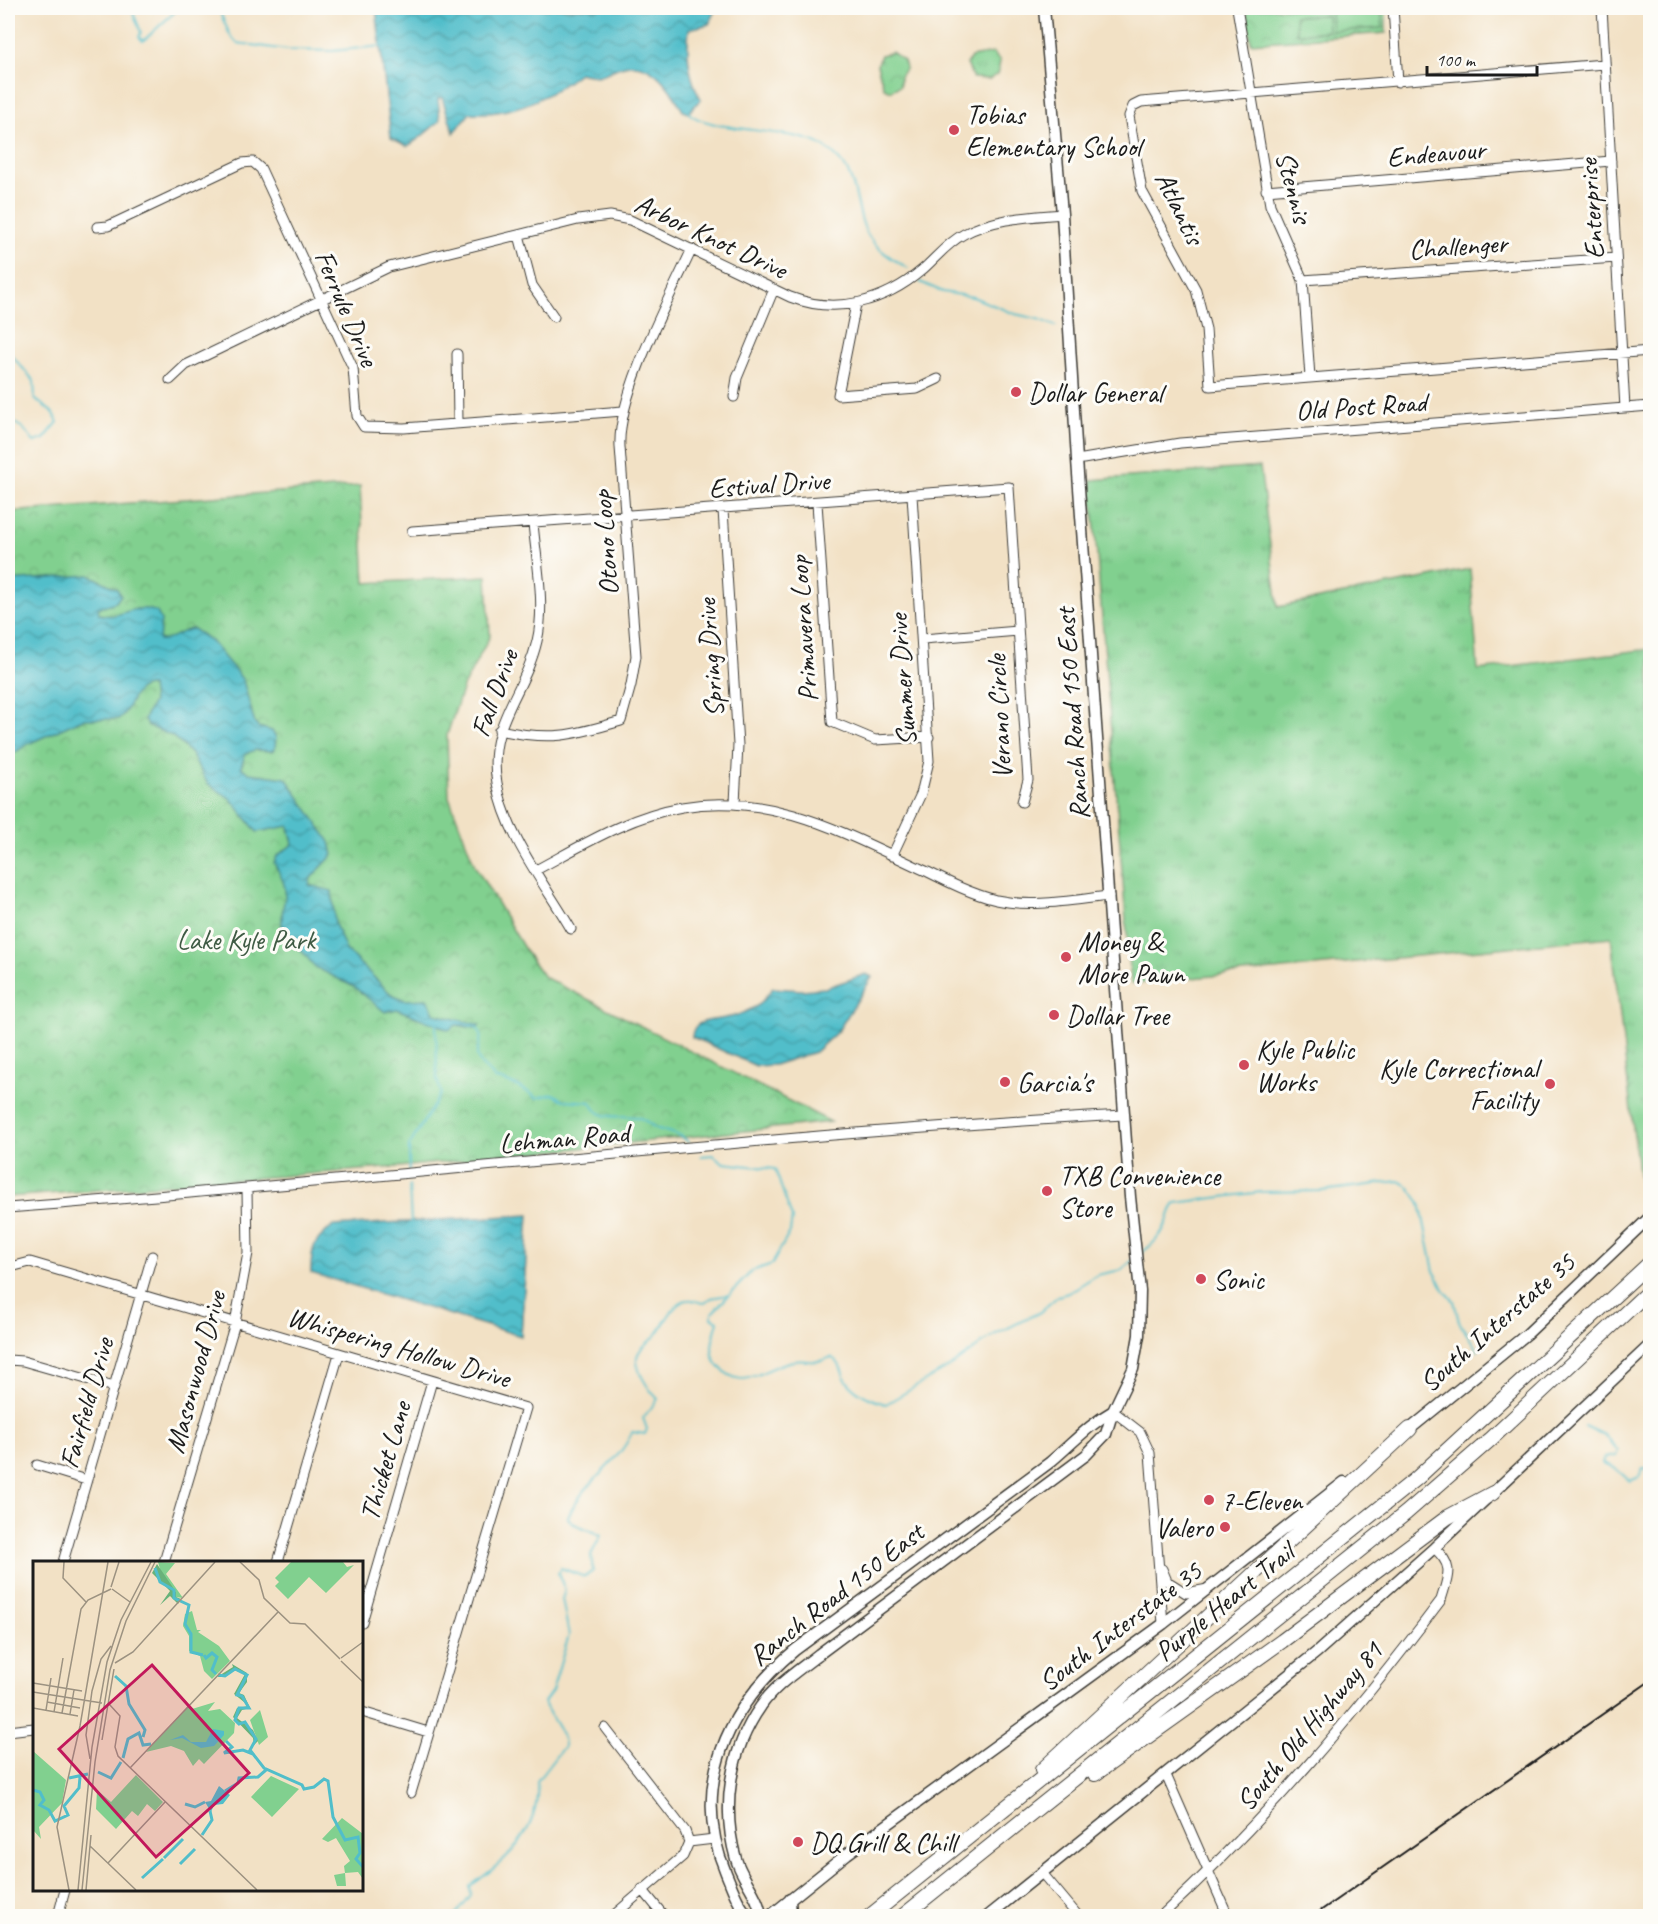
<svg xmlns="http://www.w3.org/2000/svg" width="1658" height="1924" viewBox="0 0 1658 1924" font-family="Caveat,sans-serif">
  <defs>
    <pattern id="grass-tufts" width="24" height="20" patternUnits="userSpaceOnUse" patternTransform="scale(1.5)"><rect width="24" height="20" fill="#81d08f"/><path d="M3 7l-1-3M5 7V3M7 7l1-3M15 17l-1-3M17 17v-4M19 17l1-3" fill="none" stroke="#6fb27b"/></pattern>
    <pattern id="park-crowns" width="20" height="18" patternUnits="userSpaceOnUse" patternTransform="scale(1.5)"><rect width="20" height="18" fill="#81d08f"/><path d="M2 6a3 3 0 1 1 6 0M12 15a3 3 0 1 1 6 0" fill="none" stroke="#6fb27b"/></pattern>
    <pattern id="water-waves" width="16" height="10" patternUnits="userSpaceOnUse" patternTransform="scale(1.5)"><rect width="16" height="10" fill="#51beca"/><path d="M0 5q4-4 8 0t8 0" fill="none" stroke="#429aa3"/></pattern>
  </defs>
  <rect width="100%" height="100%" fill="#fdfcf7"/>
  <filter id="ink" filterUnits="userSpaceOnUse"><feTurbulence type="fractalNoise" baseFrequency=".0167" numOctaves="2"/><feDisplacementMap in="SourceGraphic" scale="12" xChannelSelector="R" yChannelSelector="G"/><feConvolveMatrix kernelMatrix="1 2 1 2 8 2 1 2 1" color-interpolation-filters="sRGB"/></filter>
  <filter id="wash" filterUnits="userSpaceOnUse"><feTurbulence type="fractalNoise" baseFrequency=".008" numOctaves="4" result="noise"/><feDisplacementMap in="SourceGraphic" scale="24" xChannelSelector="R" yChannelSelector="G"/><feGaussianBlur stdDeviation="1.35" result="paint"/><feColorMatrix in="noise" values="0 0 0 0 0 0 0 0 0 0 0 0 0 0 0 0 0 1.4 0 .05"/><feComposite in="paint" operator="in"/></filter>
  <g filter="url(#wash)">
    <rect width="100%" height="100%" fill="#f2e1c5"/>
    <path fill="url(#grass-tufts)" stroke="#4e7656" stroke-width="1.5" d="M993 53 1000 61 998 74 990 79 973 78 967 64 971 57Z
      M1260 467 1278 607 1470 569 1478 670 1650 649V1169L1639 1180 1611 937 1131 984 1091 480Z"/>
    <path fill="url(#park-crowns)" stroke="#4e7656" stroke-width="1.5" d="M1246 8H1386V33L1251 43Z
      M892 52 904 61 906 68 900 76V86L890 91 884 88 877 65 881 55Z
      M360 486 365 583 487 576 490 636 463 687 447 735 449 797 475 866 528 955 544 977 831 1122 399 1167 8 1197V512Z"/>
    <path fill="#81d08f" stroke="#4e7656" stroke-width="1.5" d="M1381 8 1383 28 1332 31 1331 9Z
      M1327 15 1328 31 1297 34 1295 16Z"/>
    <path fill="url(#water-waves)" stroke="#366d73" stroke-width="1.5" d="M376 8H716L709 24 689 29C686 54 688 77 701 99L688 113 683 111C671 89 653 59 624 66 600 72 608 80 579 73 548 98 510 116 470 113L454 133 442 98H438L440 121C432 127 414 144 407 146L391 138Z
      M90 575 117 589 121 595 116 602 98 608 99 614C122 621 132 601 157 612L161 620 159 640C173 641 179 630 193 629L210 640 243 680 255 724 258 727 272 731 276 737 275 748 272 751 255 750 245 754 241 767 249 773 286 778 330 842 333 855 311 878 309 885 332 891 335 924 346 950 391 994 405 1000 427 999 435 1014 480 1025 475 1028 456 1025 449 1030 397 1009 385 1012 354 987 315 967 282 927C280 893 295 900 274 863L277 856 293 844 289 826 257 832 230 798 208 784 191 754 182 745 172 736 148 726 144 719 153 702 151 686C130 686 133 710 118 719H83L28 744 8 757V581Z
      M866 974 872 977 838 1031 815 1052 774 1065 756 1066 692 1037C693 1018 712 1021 725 1018 735 1017 748 1011 757 1006 763 1001 768 994 773 988L802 990 825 988Z
      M529 1215 521 1336 311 1273C311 1247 313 1242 333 1226Z"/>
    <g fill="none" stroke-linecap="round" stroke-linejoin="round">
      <path stroke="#51beca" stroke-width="2" d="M131 8 141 32 139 37 143 41 179 8
        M218 8 230 35 237 43 288 50 332 51 382 46
        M688 112C704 132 795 128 823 146 858 170 852 190 863 224 869 245 890 258 908 268
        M920 282 943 292 973 297 1015 314 1038 319 1056 326
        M8 351 34 381 35 399 52 412 58 422 44 439 34 442 23 428 8 419
        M476 1027C486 1036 477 1044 477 1055 478 1065 490 1071 495 1079 504 1079 531 1092 536 1098L553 1094 564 1100 591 1102C600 1125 623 1112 640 1118 646 1120 651 1126 656 1128 669 1134 679 1132 689 1143
        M701 1156 713 1155 724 1163 775 1169 792 1218 790 1232 772 1264 752 1271 712 1313V1318L718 1321C716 1329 712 1340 712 1348 712 1367 734 1384 751 1377 764 1373 782 1362 794 1361 808 1359 817 1365 831 1357 840 1363 840 1366 844 1376 851 1391 871 1400 886 1404L954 1364 992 1336 1040 1312 1058 1296 1068 1293 1097 1275 1121 1270 1133 1260
        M409 1171V1146L441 1093 437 1079 436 1021
        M409 1185 411 1222
        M1140 1254C1152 1245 1160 1238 1166 1224 1170 1216 1169 1210 1176 1203L1261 1192 1322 1191 1399 1181 1408 1186 1420 1203 1434 1271 1445 1291 1454 1301 1459 1322 1478 1351
        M1585 1426 1604 1435 1618 1451 1616 1456 1605 1458 1603 1464 1616 1469 1630 1481 1639 1477 1642 1469H1646L1650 1475
        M455 1916 471 1896 470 1886C508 1860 541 1830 537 1781L564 1746C565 1732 548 1716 544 1702L552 1691 569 1635 562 1599 565 1590 558 1573 561 1568 585 1577 593 1571 591 1555 601 1535 572 1523 568 1518C579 1485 619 1465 632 1432L645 1434 647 1429 643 1418 658 1399C650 1391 632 1367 638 1354 642 1345 652 1341 657 1334 665 1324 675 1297 692 1300 697 1301 700 1303 705 1303L711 1298 727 1295"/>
    </g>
  </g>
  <g filter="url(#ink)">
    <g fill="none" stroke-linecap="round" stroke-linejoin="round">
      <g stroke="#3c3a35" stroke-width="11">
        <path id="minor" d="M1078 8H1137
          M1237 8 1270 205 1303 280 1310 377
          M1393 8 1398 82
          M1602 8 1625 408
          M1604 64 1141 102 1133 106 1129 116 1142 191 1196 290 1206 329 1210 386 1650 351
          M1266 190 1611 161
          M97 227 108 226 242 163 253 162 261 169 353 368 357 416 364 427 404 428 623 411
          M519 235 532 285 554 317
          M1303 280 1616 258
          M856 304 838 395 917 389 938 379
          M457 354 458 422
          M170 380 186 365 389 267 578 220 610 216 630 220 790 297C837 315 884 302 922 270 936 258 947 243 964 234 994 218 1028 217 1062 214
          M734 397 737 378 774 289
          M1077 460 1180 443 1650 406
          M817 503 832 722 875 740 929 737
          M723 510 738 745 735 803
          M533 523C536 560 546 604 537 641 525 693 486 725 497 783 506 836 545 884 571 929
          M412 531 1009 487 1028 780 1022 802
          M923 639 1018 631
          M499 730C550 741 571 736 621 721L631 685 636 656 620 447C617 395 669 299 692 249
          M892 856 921 794 929 761 912 495
          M536 870C583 845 629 816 682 807 774 791 849 836 928 872 950 883 972 894 996 900 1033 908 1072 900 1109 896
          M8 1208C380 1180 751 1135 1124 1115
          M11 1267 30 1262 526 1408 411 1793
          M8 1360 23 1361 114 1387
          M1113 1411 1140 1432 1150 1453 1163 1624
          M37 1465 86 1480
          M63 1562 152 1256
          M164 1562 235 1323 248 1253 247 1190
          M278 1562 339 1354
          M1162 1569 1167 1581 1186 1593 1208 1589
          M362 1622 432 1381
          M362 1712 428 1732
          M605 1728 685 1831 689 1842 683 1856 613 1916
          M8 1731 34 1728
          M1166 1775 1228 1916
          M689 1842 714 1839
          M1042 1873 1078 1916
          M642 1889 664 1916
          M58 1916 65 1890
          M1161 1916C1268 1817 1353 1717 1441 1600 1448 1576 1455 1566 1434 1548
          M1372 1916H1385"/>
      </g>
      <g stroke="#3c3a35" stroke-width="13">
        <path id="major" d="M1405 1433 1527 1334 1650 1217
          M790 1899 791 1916
          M749 1916C738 1906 732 1887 726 1873 689 1786 728 1706 795 1650L1049 1463C1071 1445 1088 1425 1113 1411
          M761 1916C759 1896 742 1879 736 1859 721 1807 730 1750 761 1706 775 1685 799 1670 819 1654L1086 1455 1106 1434 1113 1411 1133 1369 1139 1335 1140 1291 1130 1197 1077 460 1062 214 1044 8
          M770 1916 847 1854 1163 1624 1344 1482
          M988 1916 1317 1652 1434 1548 1650 1345"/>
      </g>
      <g stroke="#3c3a35" stroke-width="16">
        <path id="highway" d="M1042 1770 1410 1429
          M1095 1774 1282 1641 1448 1517 1493 1493
          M870 1916 1416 1479 1650 1263
          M903 1916 1406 1513 1491 1439 1650 1290"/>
      </g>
      <use href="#minor" stroke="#fff" stroke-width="9"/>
      <use href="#major" stroke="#fff" stroke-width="10"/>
      <use href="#highway" stroke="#fff" stroke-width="14"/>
      <path stroke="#1c1c1c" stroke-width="2" d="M1313 1916 1650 1681"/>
    </g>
  </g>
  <g fill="#d1495b" stroke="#fdfcf7" stroke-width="2">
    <circle cx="954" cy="130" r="6"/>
    <circle cx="1016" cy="392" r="6"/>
    <circle cx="1066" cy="957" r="6"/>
    <circle cx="1054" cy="1015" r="6"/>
    <circle cx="1244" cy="1065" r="6"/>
    <circle cx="1005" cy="1082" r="6"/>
    <circle cx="1550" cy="1084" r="6"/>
    <circle cx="1047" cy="1191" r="6"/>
    <circle cx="1201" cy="1279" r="6"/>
    <circle cx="1209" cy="1500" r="6"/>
    <circle cx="1225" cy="1527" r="6"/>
    <circle cx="798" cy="1842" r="6"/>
  </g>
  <g text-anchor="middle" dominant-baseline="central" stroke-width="6" stroke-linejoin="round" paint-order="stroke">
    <g font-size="28" fill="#1c1c1c" stroke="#fdfcf7" text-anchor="start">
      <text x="966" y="114">Tobias<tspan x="966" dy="32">Elementary School</tspan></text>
      <text x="1028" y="392">Dollar General</text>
      <text x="1078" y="941">Money &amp;<tspan x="1078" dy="32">More Pawn</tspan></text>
      <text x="1066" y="1015">Dollar Tree</text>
      <text x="1256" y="1049">Kyle Public<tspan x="1256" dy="32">Works</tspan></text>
      <text x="1538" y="1068" text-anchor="end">Kyle Correctional<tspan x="1538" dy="32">Facility</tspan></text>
      <text x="1017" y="1082">Garcia's</text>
      <text x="1059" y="1175">TXB Convenience<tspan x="1059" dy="32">Store</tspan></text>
      <text x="1213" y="1279">Sonic</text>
      <text x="1221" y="1500">7-Eleven</text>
      <text x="1213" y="1527" text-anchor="end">Valero</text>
      <text x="810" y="1842">DQ Grill &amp; Chill</text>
    </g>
    <g font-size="28" fill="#1c1c1c" stroke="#fdfcf7">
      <text transform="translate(1436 153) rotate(-5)">Endeavour</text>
      <text transform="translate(1294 187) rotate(75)">Stennis</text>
      <text transform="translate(1180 208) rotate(64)">Atlantis</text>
      <text transform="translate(1591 209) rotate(-94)">Enterprise</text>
      <text transform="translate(711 236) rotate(25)">Arbor Knot Drive</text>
      <text transform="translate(1458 246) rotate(-4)">Challenger</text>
      <text transform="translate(347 308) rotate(67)">Ferrule Drive</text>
      <text transform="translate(1361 406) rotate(-4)">Old Post Road</text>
      <text transform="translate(769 484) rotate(-4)">Estival Drive</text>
      <text transform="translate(605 543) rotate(-94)">Otono Loop</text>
      <text transform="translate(803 629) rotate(-94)">Primavera Loop</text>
      <text transform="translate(710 658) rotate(-94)">Spring Drive</text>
      <text transform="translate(902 680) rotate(-94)">Summer Drive</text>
      <text transform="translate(494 693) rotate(-70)">Fall Drive</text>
      <text transform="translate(1072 714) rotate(-94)">Ranch Road 150 East</text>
      <text transform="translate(999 717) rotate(-93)">Verano Circle</text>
      <text transform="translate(564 1138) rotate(-5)">Lehman Road</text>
      <text transform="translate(1497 1322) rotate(-41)">South Interstate 35</text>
      <text transform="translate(399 1347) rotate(16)">Whispering Hollow Drive</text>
      <text transform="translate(195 1372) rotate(-75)">Masonwood Drive</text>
      <text transform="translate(86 1403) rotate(-74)">Fairfield Drive</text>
      <text transform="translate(385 1461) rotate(-74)">Thicket Lane</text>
      <text transform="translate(836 1594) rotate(-38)">Ranch Road 150 East</text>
      <text transform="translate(1224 1602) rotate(-39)">Purple Heart Trail</text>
      <text transform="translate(1120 1626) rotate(-37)">South Interstate 35</text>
      <text transform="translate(1309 1726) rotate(-50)">South Old Highway 81</text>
    </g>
    <g font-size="28" fill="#3f5b44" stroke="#fdfcf7">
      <text x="246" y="939">Lake Kyle Park</text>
    </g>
  </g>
  <g transform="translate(33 1561)">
    <rect width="330" height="330" fill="#f2e1c5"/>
    <path d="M125 1 142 2 133 13 150 37 143 36V31L129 15ZM258 1H310L314 6 321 4 293 32 276 16 255 38 242 25 246 21 242 17ZM227 149 235 176 226 184 217 159ZM0 190 33 219 29 242 6 266 8 278 0 269ZM103 214 130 241 122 250 114 243 105 255 99 250 83 268 63 248 64 229 78 241ZM238 215 266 228 239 256 218 236Z" fill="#81d08f"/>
    <path d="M124 3 143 31V36L148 38 145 43 137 35 127 44 137 30 119 12ZM199 103 214 112V121L206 132 211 134 217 147 209 149 204 157 220 169 225 180 221 184 220 177 200 156 204 147 216 145 201 133 212 113 201 109 192 116H184L200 106Z" fill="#68b27a"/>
    <path d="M159 50 164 69H168L165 71 186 85 197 100 179 118 171 110 167 95 156 90V75L150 65 152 53ZM182 141 175 150 187 148 202 162 201 172 171 203 166 198 160 205 151 190 138 185 113 191 155 145 159 148ZM309 257 330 273V318L325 311 312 312 313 325H304L301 314 312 312 311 305 317 300 303 277 295 281 289 278Z" fill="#81d08f"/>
    <path d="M180 168 191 170V174L181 185 168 187 149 177 137 179 150 174 158 181H173ZM186 225 197 234 190 243 181 244 178 251 172 241 178 240Z" fill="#51beca"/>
    <path fill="none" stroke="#51beca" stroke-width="3" d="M122 7 127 21 141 29V37L156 44 152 63 158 73V91L170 94M171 94 173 97 179 92 184 96 179 109 183 113M185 114 192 115 202 108 214 114 204 134 209 135 216 147H206L202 159 206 163 212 161 223 178 217 189 231 207 269 224 271 228 281 226 291 218 295 220 300 256 312 279 325 276 327 292 323 298 330 306M82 115 93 125 96 143 112 169 110 176M193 180 199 186 191 192 210 189 220 193M90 197 95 178 106 172 110 184 118 183M65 211 78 217 88 201M36 217 55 213M0 229 7 231 11 239 7 244 16 249 22 260 35 254 31 245 46 227 47 216M192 230 205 222 206 217 225 216 233 209M152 243 162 246 172 241M169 274 179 259 177 250M131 297 150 278M147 303 162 288M109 317 130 298"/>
    <path fill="none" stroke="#9c9281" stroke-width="1.5" d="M31 1 30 17 53 41M207 1 226 19 231 37 257 62 272 63 307 98M78 26 86 1M79 28 97 41M308 97 330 81M308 100 330 121M82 102 100 91 182 1M0 122 49 130M0 131 69 142M14 141 47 147M76 143 87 155 82 186 85 195 224 329M0 147 45 155M13 149 18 117M21 151 30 97M29 152 48 48 55 39 78 28M37 153 41 129M69 179 81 108M57 198 53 174 59 130 68 98 78 85M97 207 245 51M57 285 103 329M75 302 132 241M36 329 24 266 47 165 75 1M45 329 59 186 74 101 88 59 118 1M49 329 62 201 77 109 93 60 122 1M53 329 58 274"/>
    <path fill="#c2185b" fill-opacity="0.15" stroke="#c2185b" stroke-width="3" d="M119 104 216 212 123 296 26 188Z"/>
    <rect width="330" height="330" fill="none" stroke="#1c1c1c" stroke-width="3"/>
  </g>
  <rect width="1658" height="1924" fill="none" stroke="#fdfcf7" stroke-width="30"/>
  <path d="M1427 66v9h110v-9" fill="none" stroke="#1c1c1c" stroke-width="3"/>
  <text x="1436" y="66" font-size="18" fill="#1c1c1c" stroke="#fdfcf7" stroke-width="4.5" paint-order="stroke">100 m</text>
</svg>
